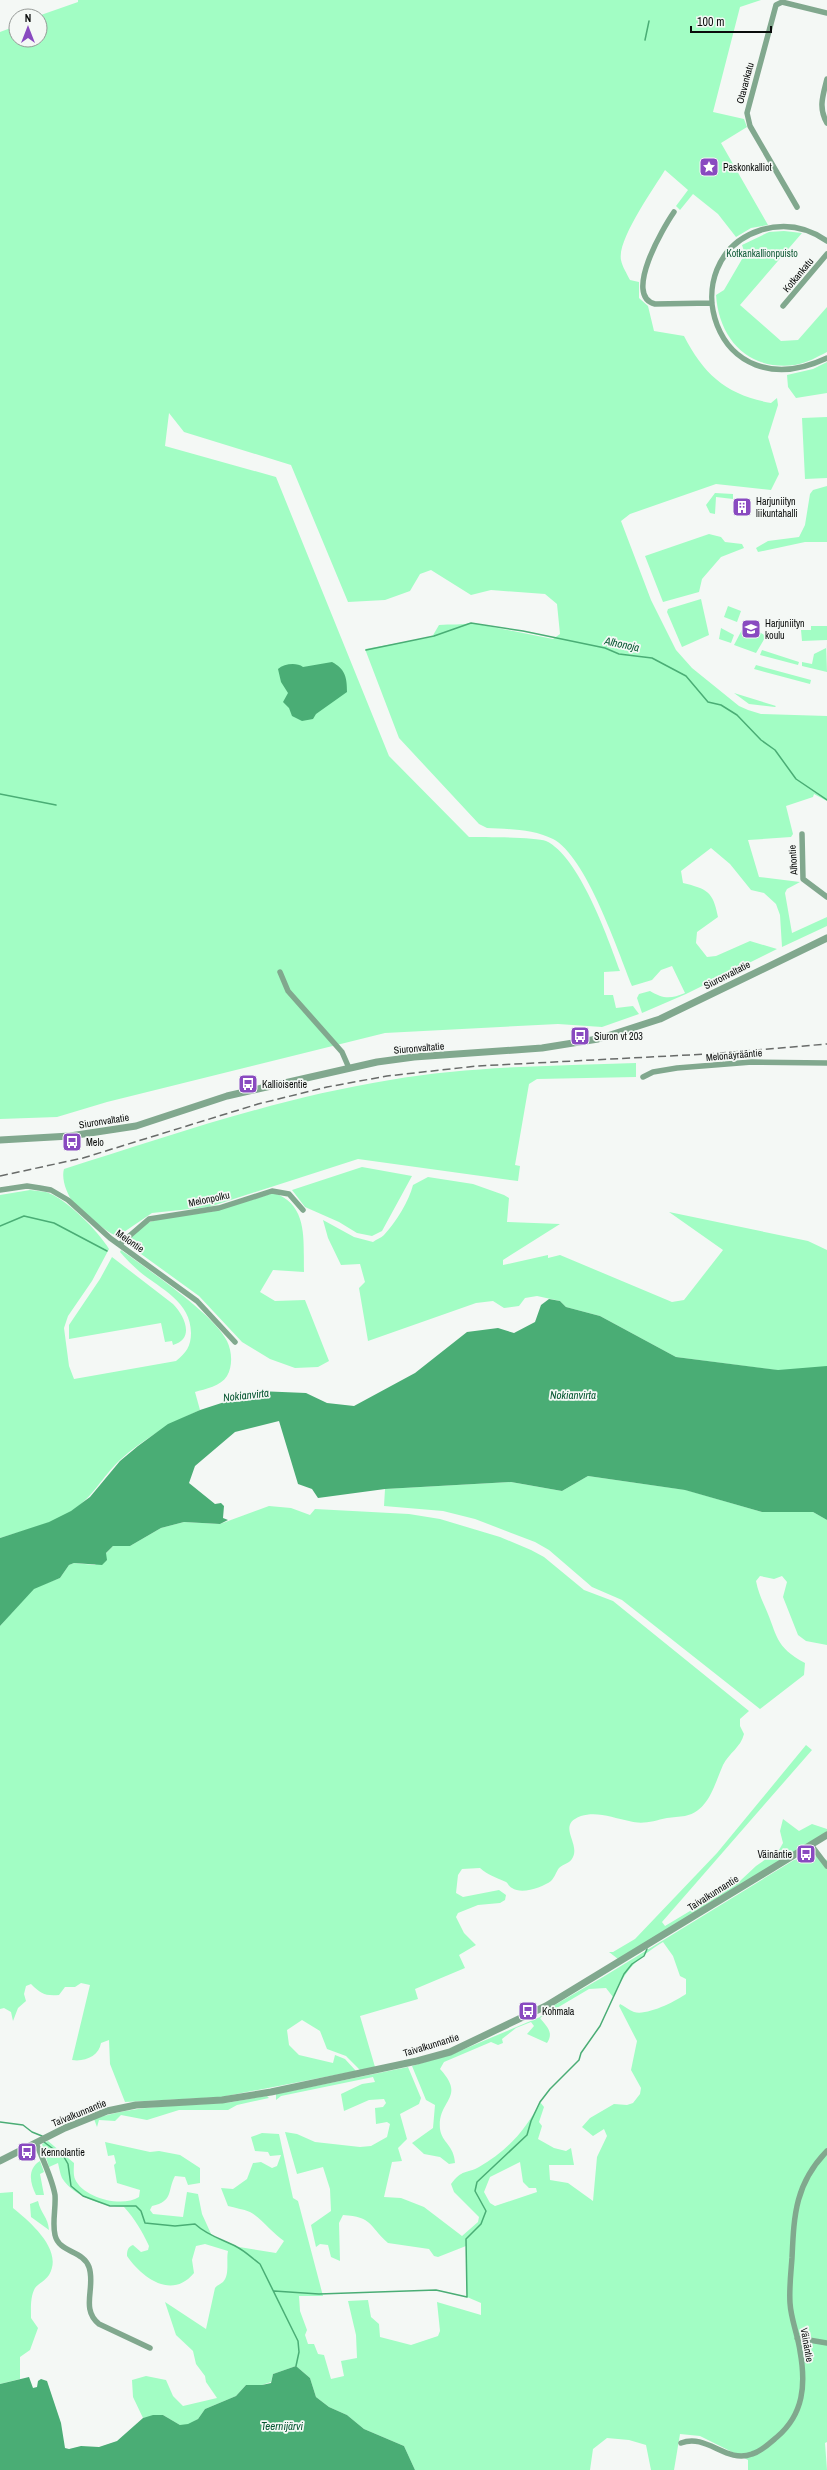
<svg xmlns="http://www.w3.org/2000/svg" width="827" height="2470" viewBox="0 0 827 2470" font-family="'Archivo Narrow',sans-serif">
  <rect width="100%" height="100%" fill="#f4f8f5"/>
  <path fill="#a2fdc4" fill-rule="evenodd" d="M78 0H761L740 7 713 112 744 119 747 127 721 143 768 225 751 228 736 237 718 214 693 194 680 210 676 206 688 190 665 170C654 188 617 240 621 260 622 266 627 274 630 280L639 282V298L648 306 654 331 684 336C704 375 727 395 771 403L777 398 778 405 768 437 779 474 771 490 716 484 630 514 621 521 651 600 676 650 692 668 739 706 748 710 761 714 827 716V801L814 794 813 797 786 806 793 834 791 837 748 840 759 877 800 882 787 889 785 893 792 933 827 917V926L782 947 780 915 776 904 764 893 751 890 730 864 711 848 681 871 683 883C707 889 713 891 718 917L697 932 696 943 707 957 716 956 750 941 777 949 686 994 642 1013 637 998 639 994 650 991C663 999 671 999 685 993L672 966 661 970 652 980 632 986C618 951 586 856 553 839 533 829 508 829 487 828L479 824 399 738 365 649 432 637 439 625C451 624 462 625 473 623L553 639 560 634 557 604 545 594 491 590 471 595 431 570 420 574 410 591 385 600 348 602 291 465 184 432 169 413 165 446 276 477 389 756 469 837C483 837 536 837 546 841 579 856 608 938 620 971L604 972V995H613L616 1008 633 1006 639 1014 602 1027 558 1024 385 1033 107 1102 57 1117 0 1119V32L16 26V40H40V16H38L78 2Z
    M784 231 802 233 740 305 781 341 798 340 827 307V352C817 357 807 363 795 365 748 371 719 339 716 295L724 290 745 254 742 245 769 232Z
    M827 362V393L796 398 788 387 787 375 813 369Z
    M827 417V478L805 479 802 418Z
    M827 486V542H805L758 552 756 548 768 541 799 537 805 525 810 494 813 490Z
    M715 493 733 494V499L716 497 715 514 710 513 706 505Z
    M709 534 721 537 725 542 742 544 744 548 721 557 702 579 699 592 663 602 645 556Z
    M701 599 709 635 682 647 667 612 668 609Z
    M728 606 741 611 737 622 724 617Z
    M745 624 766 636 756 653 734 645Z
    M811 626H827V640L802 641 801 630H811Z
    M721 628 734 635 731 643 719 639Z
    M826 643 827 672 802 666V662L812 664 814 654 826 648Z
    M762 650 799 662 798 665 760 655Z
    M756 665 811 680 810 684 754 669Z
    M734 693 776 706 775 707 749 704Z
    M636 1063V1077L537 1079 529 1084 515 1165 520 1166 518 1181 358 1159 209 1207 152 1213 118 1236C110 1236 79 1209 73 1202 67 1194 61 1179 64 1169 172 1135 278 1098 390 1080 471 1066 554 1066 636 1063Z
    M362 1167 412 1176 382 1231 372 1236 357 1233 339 1222 305 1207 292 1190Z
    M428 1177 473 1184 504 1195 509 1198 507 1222 560 1224 503 1260V1265L548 1255V1258L560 1255 672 1302 684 1300 723 1250 669 1212 808 1241 827 1250V1368L784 1371 676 1357 600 1316 566 1307 560 1301 537 1296 525 1298 519 1306 504 1308 493 1301 476 1303 368 1341 359 1288 365 1282 360 1264 341 1265 328 1238 323 1220 354 1237 373 1242C377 1239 381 1238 384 1235 396 1222 409 1201 413 1185Z
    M30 1190C35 1191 41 1191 46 1192 66 1198 99 1232 109 1249L92 1281 68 1316 64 1328 69 1366 74 1379 176 1361C186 1353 191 1346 191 1333 191 1302 161 1289 140 1272 133 1266 126 1259 120 1252L121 1250C147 1269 214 1314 227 1341 232 1351 233 1366 227 1376 221 1386 205 1389 195 1392L200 1410C171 1423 143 1439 120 1460 102 1477 93 1497 72 1511 50 1525 24 1530 0 1538V1195Z
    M274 1193C309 1205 303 1241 304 1272L273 1270 260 1292 275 1301 305 1300 329 1361 318 1367 295 1368 270 1359 242 1342 199 1296 130 1246 127 1241 147 1223 162 1218 211 1212Z
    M112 1257 173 1304C185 1316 195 1339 173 1345L172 1341 165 1342 161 1323 69 1339V1325L100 1279Z
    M588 1476 686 1490 762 1512H813L827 1520V1645L806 1641 798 1635 783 1597 787 1582 782 1576 774 1579 760 1576 756 1581C758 1591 761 1598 765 1607 778 1636 774 1646 805 1663L804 1675 760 1709 622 1600 592 1587 549 1550 535 1542 475 1519 443 1511 384 1506 385 1489 511 1482 562 1491Z
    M269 1506 291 1508 310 1515 315 1509 409 1514 440 1519 500 1537 531 1550 544 1557 584 1590 613 1601 749 1711 740 1719V1726L744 1734C741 1747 729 1753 723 1765 714 1785 709 1811 685 1816 679 1817 673 1817 667 1818 653 1821 643 1825 629 1821 614 1818 597 1811 581 1816 556 1825 580 1842 573 1857 570 1864 564 1863 559 1868 556 1872 555 1877 551 1881 543 1887 522 1895 512 1888 509 1887 508 1883 506 1882 495 1877 488 1875 480 1868L462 1869 458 1875 456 1893 463 1897 499 1890 506 1895 505 1900 500 1903 478 1905 458 1913 456 1917 464 1933 476 1945 459 1955 465 1968 415 1989 418 1999 360 2016 375 2067 360 2070 346 2056 327 2049 320 2031 302 2020 287 2030 289 2045 299 2055 333 2063 335 2055 345 2059 356 2071 221 2097 125 2102 110 2064 109 2040 101 2043C99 2056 85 2062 72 2060L90 1985 81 1983 75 1987H65L59 1995C45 1996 41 1994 31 1984L26 1986 24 1994 26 2001 18 2008 13 2021 11 2012 4 2008 0 2009V1626L34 1588 60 1578 69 1565 74 1563 95 1565 113 1546H130L161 1528 184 1522 220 1524Z
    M806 1745 812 1750 662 1922 665 1926 740 1881 756 1866 779 1850 783 1843 780 1831 783 1819 799 1831 812 1824 827 1829V1833L618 1959 609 1952H613L635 1939 717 1853Z
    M812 1855 827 1860V2442L825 2443 827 2470H748V2460L700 2436 680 2434 674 2470H651L646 2445 629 2440 607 2438 593 2449 590 2470H415L404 2446 364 2429 347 2415 329 2407 316 2397 310 2378 296 2366 273 2374 271 2382 262 2385H246L236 2396 205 2409 198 2419 188 2425H180L163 2415 143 2418 133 2397 132 2380 146 2376 166 2380 173 2396 183 2406 217 2398 206 2382 205 2376 196 2364 193 2351 176 2335 165 2302 206 2329 215 2288C217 2285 221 2284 223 2282 230 2275 226 2260 228 2251L205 2244 196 2246 192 2260 194 2273C172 2300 142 2278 127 2256 127 2250 128 2247 133 2245L141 2252 148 2250 149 2246C142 2231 135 2219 124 2207 103 2206 74 2197 62 2178 60 2174 59 2167 58 2163L49 2167 42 2144 48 2141 74 2163C74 2167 73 2174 75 2179 83 2198 122 2208 139 2197L140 2190 117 2183 114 2165 116 2163 114 2155 108 2156 105 2142 150 2152 159 2151 180 2155 200 2168V2183L188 2185 185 2177 175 2176C167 2191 174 2201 152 2206L150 2210 153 2214 183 2217 187 2192 198 2194 202 2214 212 2236 239 2247 276 2253 284 2241C272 2233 261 2218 250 2212 243 2209 235 2208 228 2206L221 2188 233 2189 247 2179 253 2163 261 2162 272 2168 277 2166 281 2155 270 2156 268 2152 255 2151 251 2137 262 2133 279 2134 293 2198 298 2201 323 2296H299L300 2311 307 2330 305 2335 308 2344H314L318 2354 324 2355 331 2379 344 2376 341 2361 357 2358 356 2335 348 2301 368 2300 371 2317 379 2324 380 2337 411 2345 438 2336 440 2331 437 2302 481 2315V2303L467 2297 466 2246 438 2257 434 2256 429 2249 388 2243C368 2225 373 2217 343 2215L339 2223 340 2261 331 2257 328 2245 320 2244 316 2247 311 2225 331 2211 330 2189 323 2167 297 2174 285 2132 297 2134 315 2142 360 2147 371 2146 387 2137 390 2124 387 2122 376 2124 375 2108 383 2107 386 2103 384 2099 369 2100 344 2111 341 2094 362 2084 375 2082 373 2077 281 2096 276 2100V2094L408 2067 421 2098 419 2104 400 2114 407 2139 398 2148 402 2161 392 2162 384 2197 401 2198 424 2207 462 2236 478 2222 479 2217 454 2192 451 2184C462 2169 466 2174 479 2167 506 2152 526 2130 540 2102L544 2107 539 2122 542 2126 538 2139 554 2148 566 2151 571 2148 574 2165H549L550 2180 568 2183 593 2201 597 2157 607 2136 604 2129 593 2136 582 2127 590 2118 614 2104 627 2105 633 2103 640 2094 641 2088 631 2070 637 2041 619 2006 620 2004C624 2006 629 2010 634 2012 647 2016 676 2001 686 1994V1979L680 1976 673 1956 663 1942C636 1959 627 1968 613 1997L606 1988 589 1989 540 2018C547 2027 554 2032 547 2043L527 2034 534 2026 531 2022 516 2028 502 2039 503 2043 498 2045 491 2042 444 2062 440 2069C467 2098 437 2100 440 2129 442 2143 454 2145 455 2163L449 2164 440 2157 424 2154 412 2143 433 2128 435 2105 426 2100 412 2066 455 2053 540 2017 546 2010 603 1977 794 1860ZM520 2162 523 2182 529 2188H536L537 2192 495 2206 490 2203 484 2192 490 2177Z
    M267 2096 269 2098 237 2105 228 2110H179L147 2120 121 2115 115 2121 99 2120 97 2127 94 2119C136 2105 178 2106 222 2103 237 2102 252 2098 267 2096Z
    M40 2161 44 2172 40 2174 44 2195H36C30 2183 27 2169 40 2161Z
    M13 2192V2208C30 2222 64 2250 49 2275 45 2281 39 2283 35 2288 30 2297 31 2309 31 2318L38 2328 30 2350 20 2357V2379L0 2384V2193Z
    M38 2201C41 2214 48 2217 49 2230L31 2217 30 2204Z"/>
  <path fill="#4aad75" d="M332 662C345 669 347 677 347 692L316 714 313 719 302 721 292 716 289 708 283 702 288 693 281 682 278 669C284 664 296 662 303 667Z
    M549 1299 560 1301 566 1307 600 1316 676 1357 778 1370 827 1366V1520L813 1512H762L685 1490 588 1476 562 1491 511 1482 385 1489 318 1498 312 1489 298 1484 279 1421 235 1432 195 1466 189 1483 215 1504 221 1503 224 1506 223 1518 228 1520 220 1524 184 1522 161 1528 130 1546H113L106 1553 107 1560 102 1565 74 1563 69 1565 60 1578 34 1589 0 1626V1538L49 1522 71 1511 90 1497 120 1461 138 1446 168 1424 200 1410 258 1391 306 1393 327 1403 354 1406 415 1373 467 1332 498 1328 514 1333 535 1322 541 1305Z
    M296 2366 310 2378 316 2397 329 2407 347 2415 364 2429 404 2446 415 2470H0V2384L29 2377 33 2388 37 2387 38 2381 41 2379 47 2381 61 2423 65 2448 69 2449 81 2446 99 2447 117 2441 143 2418 153 2415H163L180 2425 188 2424 198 2419 205 2409 236 2396 246 2385H262L271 2383 273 2374Z"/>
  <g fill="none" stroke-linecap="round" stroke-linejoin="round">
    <path stroke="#4aad75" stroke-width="1.5" d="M645 40 649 21
      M366 650 434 636 471 623 523 631 605 648 619 654 652 658 686 676 708 702 721 705 737 715 761 740 775 750 796 779 827 800
      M0 794 56 805
      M0 1226 24 1216 54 1223 107 1251
      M0 2122 23 2125 32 2132 42 2136
      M44 2142 64 2157 68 2164 71 2186 83 2196 110 2206H136L141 2211 145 2223 175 2226 195 2224C208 2236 222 2239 237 2247 245 2251 253 2259 260 2264L298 2341 299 2352 296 2366
      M274 2291 319 2294 436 2290 467 2297 466 2239 481 2224 486 2211 475 2191 477 2182 527 2135 531 2121 540 2102 550 2089 579 2060 581 2053 600 2026 624 1974 632 1964 644 1956 647 1949"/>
    <path stroke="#81a88e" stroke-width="5.5" d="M827 79C823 95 818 108 827 123
      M797 207 750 126 747 113 776 5 782 2 827 13
      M674 212C663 228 623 296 655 304L712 303
      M827 241C807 227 784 223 761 230 670 259 713 412 827 358
      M783 306 827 254
      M802 834 803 879 827 897
      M280 972 288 991 342 1052 349 1068
      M643 1077 653 1072 677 1068 752 1062 827 1063
      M0 1190 27 1186 40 1188 51 1190 68 1200 110 1238 197 1301 235 1342
      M120 1244 149 1219 219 1208 272 1191 289 1194 303 1210
      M811 1845 827 1866
      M36 2143C43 2160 52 2178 55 2195 56 2208 52 2223 55 2235 59 2253 83 2250 89 2267 96 2287 80 2309 99 2324L150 2348
      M797 2338 827 2343
      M681 2443C707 2433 726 2464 752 2454 762 2451 770 2443 777 2437 804 2414 806 2384 800 2351 798 2335 791 2320 790 2303 789 2288 791 2272 792 2258 794 2215 795 2184 827 2151"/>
    <path stroke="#81a88e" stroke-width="7" d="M0 1140 70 1136 136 1126 227 1096 377 1062 414 1057 542 1048 598 1039 660 1019 827 938
      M0 2161 65 2128 107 2111 136 2105 222 2100 271 2092 417 2061 450 2052 546 2006 827 1835"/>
    <path stroke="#686b69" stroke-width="1.5" stroke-dasharray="8 4" stroke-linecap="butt" d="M0 1176 83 1158 258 1104 327 1087 387 1076 477 1066 708 1054 827 1044"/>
  </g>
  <defs>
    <g id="sight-square" transform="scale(1)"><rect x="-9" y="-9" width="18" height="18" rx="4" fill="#894ac0" stroke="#f4f8f5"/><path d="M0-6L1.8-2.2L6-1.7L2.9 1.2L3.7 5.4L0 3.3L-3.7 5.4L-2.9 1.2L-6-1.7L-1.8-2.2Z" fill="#fff"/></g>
    <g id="building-square" transform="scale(1)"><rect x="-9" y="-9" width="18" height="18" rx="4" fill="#894ac0" stroke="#f4f8f5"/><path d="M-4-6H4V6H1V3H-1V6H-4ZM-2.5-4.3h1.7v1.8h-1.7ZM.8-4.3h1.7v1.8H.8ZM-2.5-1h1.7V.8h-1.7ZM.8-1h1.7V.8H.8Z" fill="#fff"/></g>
    <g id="school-square" transform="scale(1)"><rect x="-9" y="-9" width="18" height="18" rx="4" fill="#894ac0" stroke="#f4f8f5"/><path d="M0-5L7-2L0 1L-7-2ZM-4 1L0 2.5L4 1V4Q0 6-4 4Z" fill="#fff"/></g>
    <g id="bus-square" transform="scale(1)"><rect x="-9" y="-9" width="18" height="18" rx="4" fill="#894ac0" stroke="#f4f8f5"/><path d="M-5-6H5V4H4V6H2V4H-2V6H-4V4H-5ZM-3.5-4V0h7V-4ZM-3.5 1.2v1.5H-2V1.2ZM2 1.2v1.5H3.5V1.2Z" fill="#fff"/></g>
  </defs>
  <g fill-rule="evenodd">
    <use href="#sight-square" x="709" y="167"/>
    <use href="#building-square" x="742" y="507"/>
    <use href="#school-square" x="751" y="629"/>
    <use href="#bus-square" x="580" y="1036"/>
    <use href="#bus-square" x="248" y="1084"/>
    <use href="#bus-square" x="72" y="1142"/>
    <use href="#bus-square" x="806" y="1854"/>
    <use href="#bus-square" x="528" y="2011"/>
    <use href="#bus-square" x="27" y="2152"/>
  </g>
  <g text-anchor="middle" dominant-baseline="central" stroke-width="3.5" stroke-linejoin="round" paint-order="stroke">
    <g font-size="10" fill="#0a0c0b" stroke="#f4f8f5">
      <text transform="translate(745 83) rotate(-75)">Otavankatu</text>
      <text transform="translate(798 275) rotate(-50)">Kotkankatu</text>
      <text transform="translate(793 860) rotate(-94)">Alhontie</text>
      <text transform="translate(727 975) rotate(-27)">Siuronvaltatie</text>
      <text transform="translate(419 1048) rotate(-5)">Siuronvaltatie</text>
      <text transform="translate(734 1055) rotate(-5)">Melonäyrääntie</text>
      <text transform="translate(104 1121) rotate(-9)">Siuronvaltatie</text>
      <text transform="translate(209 1199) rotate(-12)">Melonpolku</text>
      <text transform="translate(130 1241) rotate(35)">Melontie</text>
      <text transform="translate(713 1893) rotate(-32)">Taivalkunnantie</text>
      <text transform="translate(431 2045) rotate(-17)">Taivalkunnantie</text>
      <text transform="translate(79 2113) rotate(-22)">Taivalkunnantie</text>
      <text transform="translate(807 2345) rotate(80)">Väinäntie</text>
    </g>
    <g font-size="10" fill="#0a0c0b" stroke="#f4f8f5" text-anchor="start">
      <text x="723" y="167">Paskonkalliot</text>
      <text x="756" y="501">Harjuniityn<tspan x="756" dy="12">liikuntahalli</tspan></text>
      <text x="765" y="623">Harjuniityn<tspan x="765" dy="12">koulu</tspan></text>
      <text x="594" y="1036">Siuron vt 203</text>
      <text x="262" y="1084">Kallioisentie</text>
      <text x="86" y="1142">Melo</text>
      <text x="792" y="1854" text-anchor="end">Väinäntie</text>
      <text x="542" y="2011">Kohmala</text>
      <text x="41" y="2152">Kennolantie</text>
    </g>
    <g font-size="10" fill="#0e5935" stroke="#f4f8f5">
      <text x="762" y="253">Kotkankallionpuisto</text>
    </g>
    <g font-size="11" font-style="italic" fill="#055530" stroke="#f4f8f5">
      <text transform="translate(622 644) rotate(12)">Alhonoja</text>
      <text transform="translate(246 1395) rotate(-6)">Nokianvirta</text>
      <text x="573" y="1395">Nokianvirta</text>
      <text x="282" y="2426">Teernijärvi</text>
    </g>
  </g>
  <g transform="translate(28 28)"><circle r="19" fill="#f4f8f5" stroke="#969a97"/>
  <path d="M0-3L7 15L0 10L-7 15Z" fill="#894ac0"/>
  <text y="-6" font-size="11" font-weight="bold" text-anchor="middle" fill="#0a0c0b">N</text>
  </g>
  <path d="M691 26v6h80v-6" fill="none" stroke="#0a0c0b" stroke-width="2"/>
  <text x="697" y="26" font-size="12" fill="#0a0c0b" stroke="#f4f8f5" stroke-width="3" paint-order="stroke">100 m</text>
</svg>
